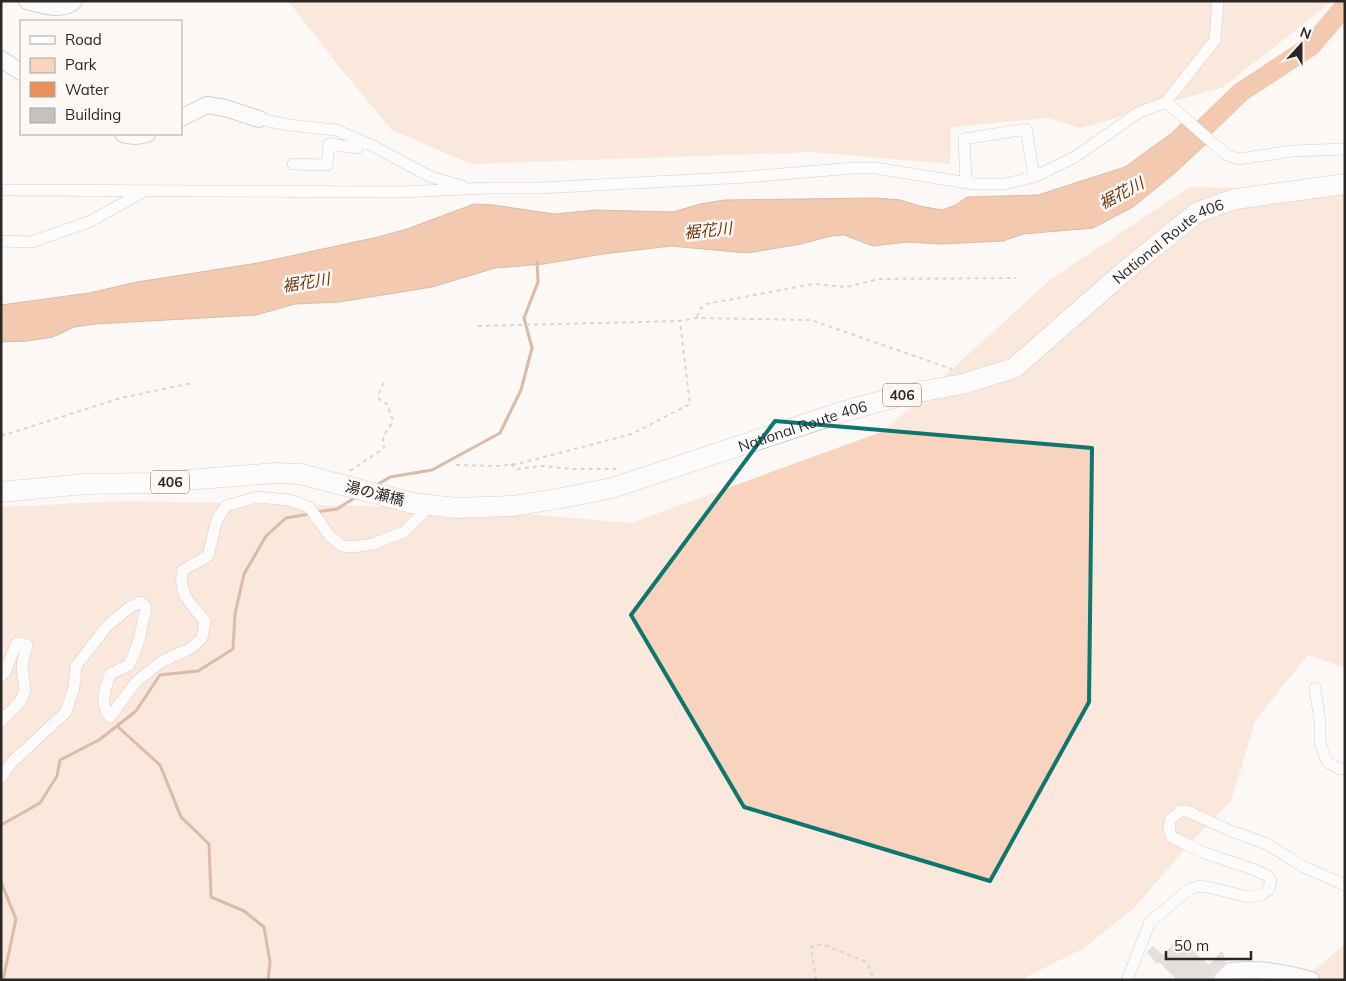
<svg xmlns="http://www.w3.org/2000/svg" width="1346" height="981" viewBox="0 0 1346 981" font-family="Mulish,'Noto Sans JP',sans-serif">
  <rect width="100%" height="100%" fill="#fcf8f6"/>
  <path fill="#f8d4be" d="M288 1H1333L1223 87 1081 128 1047 118 951 127 950 164 813 152 471 164 392 130 341 69Z
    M1190 187 1345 190V668L1308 655 1255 721 1231 801 1191 842 1135 907 1084 948 1020 980H1V507L126 501 456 508 631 523 884 431 1051 279Z
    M1345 944V980H1302Z"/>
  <path fill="#e89159" stroke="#af724a" d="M1183 122 1207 143 1177 171 1133 207 1093 228 1023 234 1003 241 941 244 906 242 873 246 844 235 831 236 801 244 747 253 671 246 603 254 544 264 495 268 432 287 339 302 295 304 256 315 95 324 74 327 53 337 27 341 1 342V305L89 293 137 282 258 263 378 237 407 229 474 204 493 205 554 214 596 210 673 212 700 204 724 200 875 198 901 200 919 206 942 210 956 205 967 197 1038 195 1125 167 1172 133Z"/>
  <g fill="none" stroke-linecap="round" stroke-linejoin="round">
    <path stroke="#af724a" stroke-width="3" d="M375 486 390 477 432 470 500 433 521 390 532 348 524 318 538 282 537 262
      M316 512 337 509 356 497
      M117 726 160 765 181 817 209 844 211 897 244 911 264 927 270 962 268 980
      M1 825 40 803 57 776 60 760 99 740 136 711 160 675 198 671 233 649 235 614 244 574 266 536 286 518 310 514
      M1 882 16 919 3 980"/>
    <path stroke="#e89159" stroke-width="20" d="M1185 146 1241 92 1311 46 1345 6"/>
  </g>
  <path fill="#c5c1bf" d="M1180 936 1189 944 1187 945 1209 965 1222 951 1227 962 1215 973 1211 980H1177L1159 962 1157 964 1147 952 1153 946 1163 955Z"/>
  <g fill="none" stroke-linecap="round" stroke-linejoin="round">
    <g stroke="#a29f9d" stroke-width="12">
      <path id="street" d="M1166 102 1227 155 1239 159 1292 151 1345 149
        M259 119 289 125 336 130 371 145 431 177 462 186
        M293 164 327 165 329 144 358 148 362 141
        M966 182 964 139 1026 129 1034 177
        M1 190 399 192 490 188H540L748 177 853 168H875L974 184H1005L1034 177 1075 157 1138 113 1166 102 1215 40 1218 1
        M1 241 31 242 89 222 143 192
        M1 676 5 672 17 643 27 645 22 665 25 691 20 702 1 721
        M1315 688 1320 722V743L1327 762 1340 769H1345
        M1 777 12 762 66 712 74 687 76 666 107 626 130 607 141 602 146 608 138 644 129 665 110 674C105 690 99 702 110 717L136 682 161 662 191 648 202 638 205 621C191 604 177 593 183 570L208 556 217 519 226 506 257 497 289 500 309 507 329 535 342 546 352 547 373 544 404 532 430 506
        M1127 980 1150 922 1191 888 1202 886 1249 897 1263 894 1268 890 1271 882 1268 876 1252 869 1204 853 1172 837 1169 829 1170 820 1180 811H1187L1231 831 1267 844 1304 867 1345 885"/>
    </g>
    <g stroke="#a29f9d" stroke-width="18">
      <path id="secondary" d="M27 1C41 5 63 12 74 1
        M1 59 21 72
        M181 118 207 105 225 108 259 119
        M123 134C132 137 138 137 147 134
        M1222 980 1231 971C1260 968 1283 972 1311 980"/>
    </g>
    <g stroke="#a29f9d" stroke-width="21">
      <g id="highway">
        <path id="s1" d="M1 492 85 484 149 483 275 473 300 474 412 503 456 508 513 506 562 498 612 488 845 411 907 394 963 384 1014 368 1126 270 1198 212 1235 199 1345 184"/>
      </g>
    </g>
    <path stroke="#afacaa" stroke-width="2" stroke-dasharray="4 4" stroke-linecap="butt" d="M697 317 700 309 706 304 813 284 846 287 879 279 1016 278
      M478 326 680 321 696 318 811 320 952 369
      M1 436 121 398 192 383
      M511 464 516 469 541 466 574 469H617
      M456 465 498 466 517 464 632 434 690 404 680 321
      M350 471 384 448 383 437 393 421 387 404 380 400 378 395 384 382
      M816 980 811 947 822 944 867 962 874 980"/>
    <use href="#street" stroke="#fff" stroke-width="11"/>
    <use href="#secondary" stroke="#fff" stroke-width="16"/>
    <use href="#highway" stroke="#fff" stroke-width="20"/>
  </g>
  <path d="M0 0H1346V981H0ZM775 421 1092 448 1089 702 990 881 744 807 631 615Z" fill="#fcf8f6" fill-opacity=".55" fill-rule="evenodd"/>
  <path fill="none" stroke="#0f766e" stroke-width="4" stroke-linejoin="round" d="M775 421 1092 448 1089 702 990 881 744 807 631 615Z"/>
  <g text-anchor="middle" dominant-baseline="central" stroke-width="5" stroke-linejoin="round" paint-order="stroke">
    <g fill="#fcf8f6" stroke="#696665" stroke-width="1">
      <rect x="883" y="383.5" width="38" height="23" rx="4"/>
      <rect x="151" y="470.5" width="38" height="23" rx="4"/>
    </g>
    <g font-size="14" font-weight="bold" fill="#2a2827">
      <text x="902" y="395">406</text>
      <text x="170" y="482">406</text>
    </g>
    <g font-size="15" fill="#2a2827" stroke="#fcf8f6">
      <text stroke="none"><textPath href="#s1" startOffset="1238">National Route 406</textPath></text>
      <text stroke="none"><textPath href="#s1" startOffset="818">National Route 406</textPath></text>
      <text transform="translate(375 493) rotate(14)">湯の瀬橋</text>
    </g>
    <g font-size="16" font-style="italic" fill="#6e360c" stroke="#fcf8f6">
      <text transform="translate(1121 193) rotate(-28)">裾花川</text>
      <text transform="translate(708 230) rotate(-6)">裾花川</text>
      <text transform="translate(306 282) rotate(-9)">裾花川</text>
    </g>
  </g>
  <rect width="1346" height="981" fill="none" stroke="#2a2827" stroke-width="5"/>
  <rect x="20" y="20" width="162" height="115" fill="#fcf8f6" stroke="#a8a5a3"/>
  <rect x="30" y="36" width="25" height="8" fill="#ffffff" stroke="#a8a5a3"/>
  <text x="65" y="45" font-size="15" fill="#2a2827">Road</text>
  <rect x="30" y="58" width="25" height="15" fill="#f8d4be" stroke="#a8a5a3"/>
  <text x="65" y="70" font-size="15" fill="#2a2827">Park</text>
  <rect x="30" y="82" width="25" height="15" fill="#e89159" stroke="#a8a5a3"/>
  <text x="65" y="95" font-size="15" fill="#2a2827">Water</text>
  <rect x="30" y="108" width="25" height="15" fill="#c5c1bf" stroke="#a8a5a3"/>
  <text x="65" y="120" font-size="15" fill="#2a2827">Building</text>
  <g transform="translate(1301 45) rotate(21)" stroke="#fcf8f6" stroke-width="4" paint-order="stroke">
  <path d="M0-4L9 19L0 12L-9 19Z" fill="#2a2827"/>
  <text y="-8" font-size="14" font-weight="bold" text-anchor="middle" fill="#2a2827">N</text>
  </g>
  <path d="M1166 951v8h85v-8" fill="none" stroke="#2a2827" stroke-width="2.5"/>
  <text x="1174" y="951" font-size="15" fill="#2a2827" stroke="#fcf8f6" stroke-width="4" paint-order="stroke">50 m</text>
</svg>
